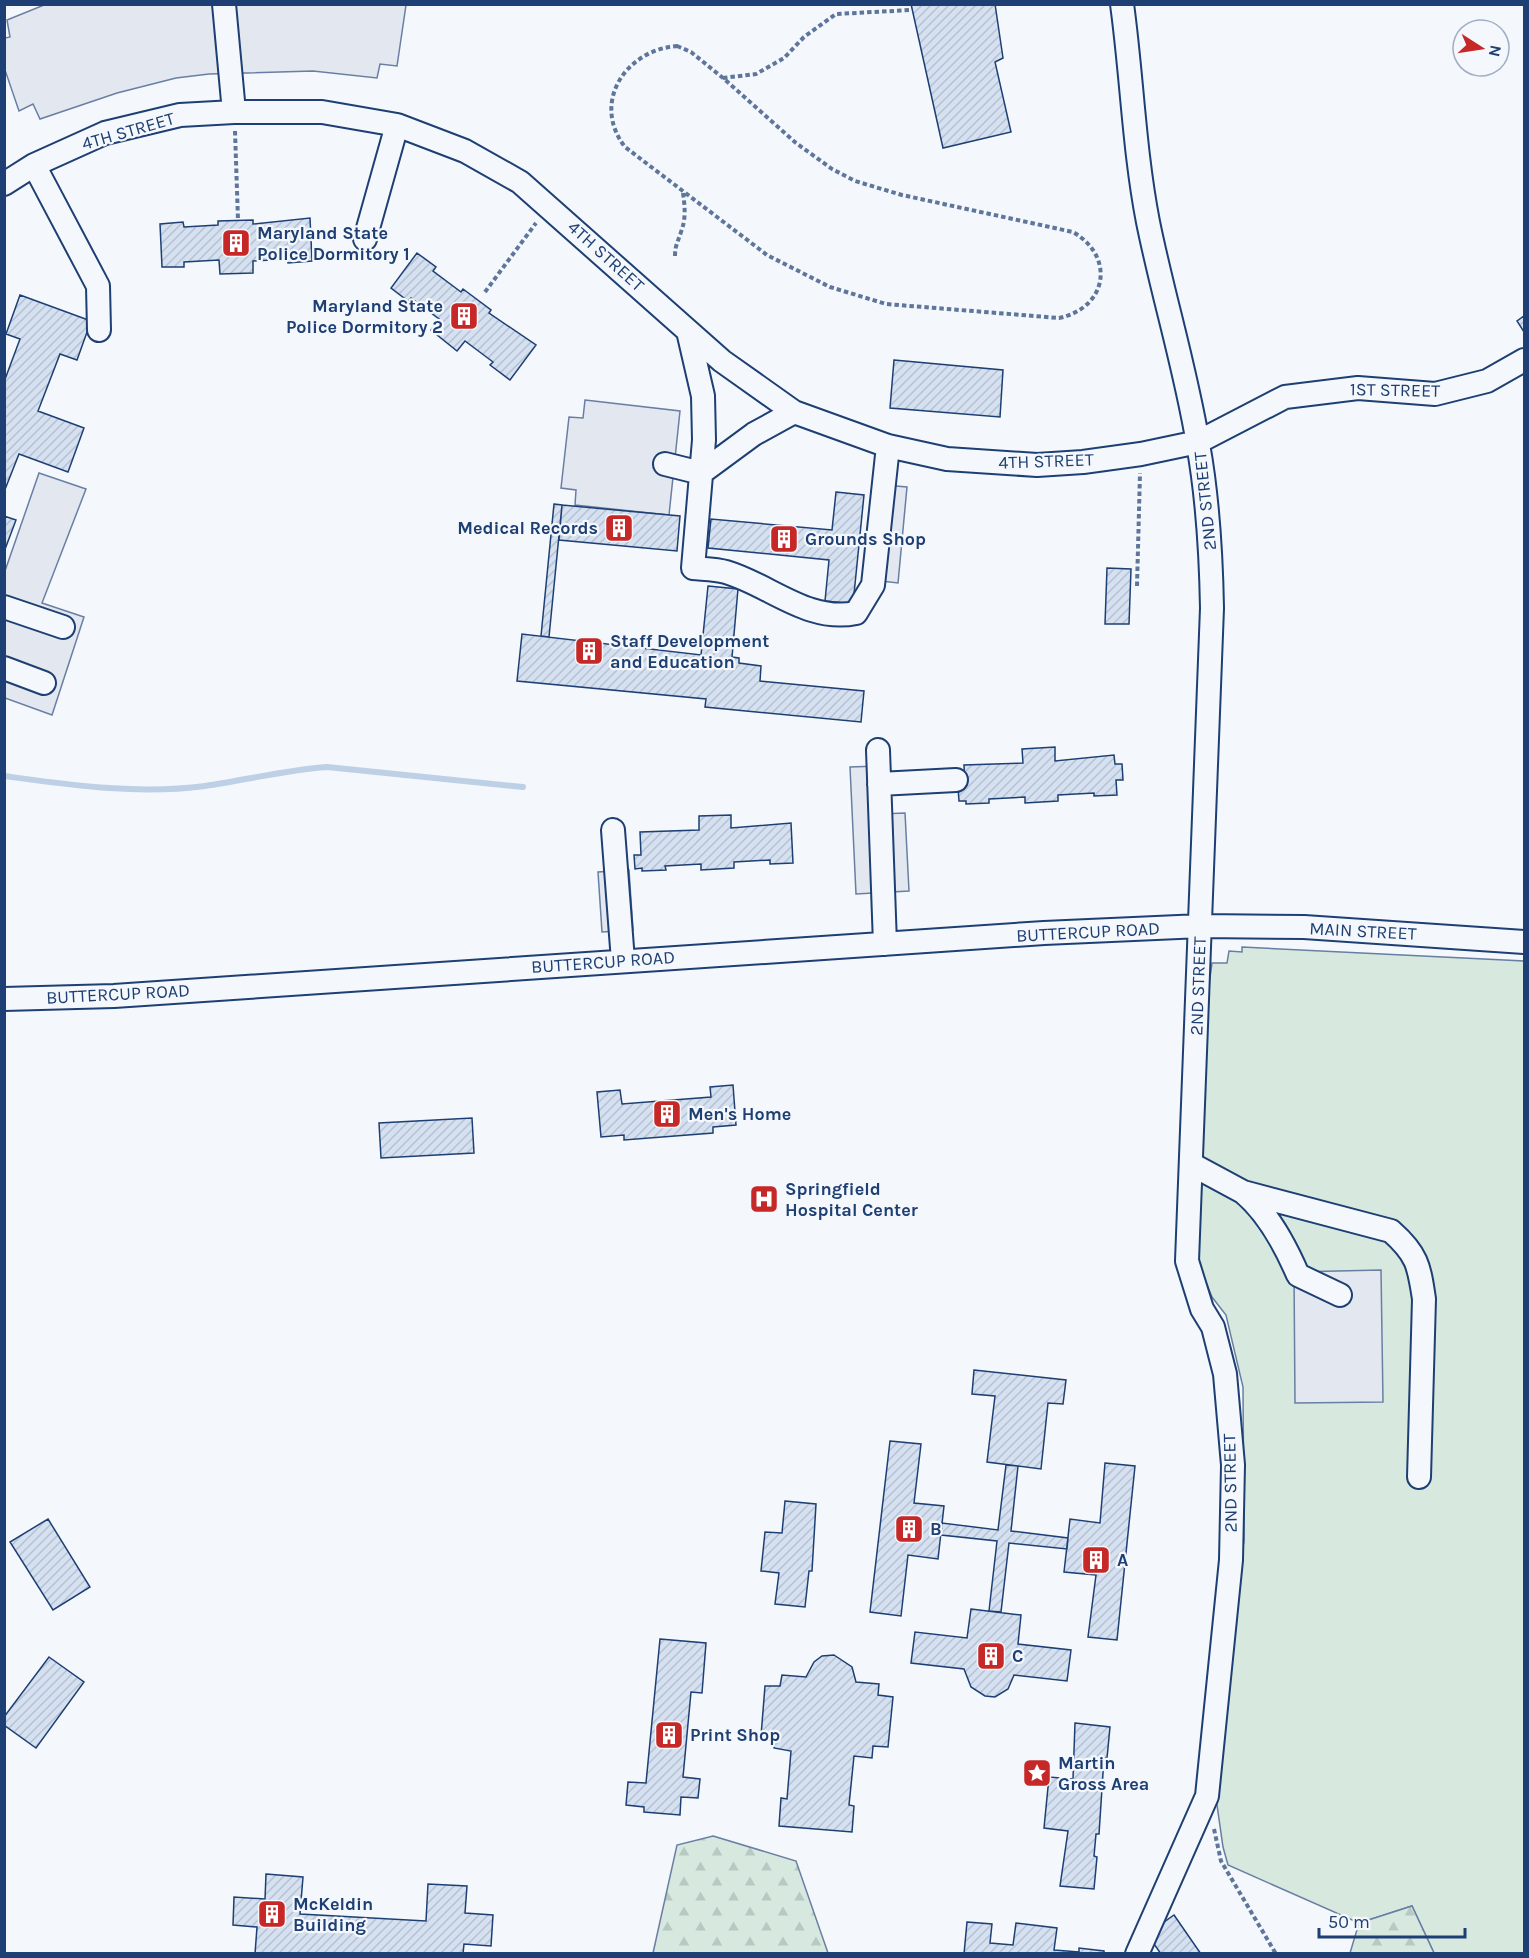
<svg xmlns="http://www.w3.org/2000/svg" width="1529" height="1958" viewBox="0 0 1529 1958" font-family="Karla,sans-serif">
  <defs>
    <pattern id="forest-firs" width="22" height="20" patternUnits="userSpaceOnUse" patternTransform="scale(1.5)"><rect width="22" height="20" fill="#d7e8df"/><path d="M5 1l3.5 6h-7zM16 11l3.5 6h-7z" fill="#b8c8c3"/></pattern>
    <pattern id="building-hatch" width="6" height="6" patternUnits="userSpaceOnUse" patternTransform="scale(1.5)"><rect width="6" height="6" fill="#d5e0f0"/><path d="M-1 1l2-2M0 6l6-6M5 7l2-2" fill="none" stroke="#b6c1d1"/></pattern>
  </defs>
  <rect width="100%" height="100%" fill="#f4f7fb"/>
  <path fill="#d7e8df" stroke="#687fa3" stroke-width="1.5" d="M1242 947 1524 961V1953H1434L1412 1906 1359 1923 1228 1865 1223 1847 1215 1791 1234 1601 1244 1541 1243 1387 1226 1315 1212 1297 1199 1265 1198 1221 1207 1000 1212 963H1227L1229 951 1242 952Z"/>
  <path fill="url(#forest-firs)" stroke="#687fa3" stroke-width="1.5" d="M713 1836 796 1861 828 1953H653L677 1845Z
    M1412 1906 1434 1953H1350L1359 1923Z"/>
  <path fill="#e3e8f0" stroke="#687fa3" stroke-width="1.5" d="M44 5H406L397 66 380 64 377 78 313 71 209 74 176 78 117 93 40 119 33 104 19 111 5 70V38L10 37 7 20Z
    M585 400 680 411 669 515 575 505 576 490 561 488 569 417 583 418Z
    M39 473 86 489 42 603 84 617 52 715 5 698V571Z
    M884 485 907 487 898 583 873 580Z
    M878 766 880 814 905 813 909 891 856 894 850 767Z
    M629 870 633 930 602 932 598 872Z
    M1381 1270 1383 1402 1295 1403 1294 1272Z"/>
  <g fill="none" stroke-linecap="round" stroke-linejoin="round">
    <path stroke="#bed0e5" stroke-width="6" d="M4 776C71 785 138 795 205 786 246 780 286 770 327 767L523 787"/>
  </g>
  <path fill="url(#building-hatch)" stroke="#1d3f73" stroke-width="1.5" d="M911 4H995L1003 58 995 62 1011 132 943 148Z
    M310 218 312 261 288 263 287 259 253 261V273L220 274 219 260 184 262V267H162L160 224 183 222 184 227 218 225V221L253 220V224Z
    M417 253 436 267 433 271 461 292 463 289 491 310 489 313 536 345 510 380 490 365 493 362 465 341 457 351 431 330 439 319 411 298 408 301 391 288Z
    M20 295 91 321 77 360 60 354 38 411 84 428 68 472 19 454 4 492V382L20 339 6 334Z
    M1524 316V332L1517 321Z
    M894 360 1003 370 1000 417 890 408Z
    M836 492 864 495 853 604 825 601 829 560 708 548 711 519 832 530Z
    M554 504 562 505 549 637 541 636Z
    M562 505 680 516 677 551 559 540Z
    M4 516 16 520 4 552Z
    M1107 568 1131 569 1129 624H1105Z
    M708 586 738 589 732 657 739 658V663L761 666 760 681 864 691 861 722 705 707 706 699 517 681 522 634 701 655Z
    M1055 747V761L1114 755 1115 764H1122L1123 780H1116L1117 795 1094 796V793L1058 795V801L1025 803V797L989 799V803L966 804V801H959L958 788 965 787 964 765 1023 763 1022 749Z
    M731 815V828L791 823 793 863 770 864V860L734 862V868L701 870V864L665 866 666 870 642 871V868L635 869 634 855H641L640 832 699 830V816Z
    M733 1085 736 1125 713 1127V1133L624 1140V1135L601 1137 597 1092 620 1090 622 1104 711 1097 710 1087Z
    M472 1118 474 1153 381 1158 379 1123Z
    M974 1370 1066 1380 1063 1404 1048 1403 1041 1469 987 1462 995 1396 972 1394Z
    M890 1441 921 1444 914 1503 944 1506 938 1559 908 1555 901 1616 870 1612Z
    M1105 1463 1135 1466 1117 1640 1088 1637 1096 1575 1064 1572 1070 1519 1100 1523Z
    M1006 1465 1018 1466 1011 1531 1068 1538 1067 1549 1009 1543 1001 1612 989 1611 997 1541 941 1535 942 1523 998 1530Z
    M785 1501 816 1504 812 1571H809L805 1607 775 1604 779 1573 761 1571 765 1532 782 1533Z
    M48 1519 90 1587 53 1610 10 1542Z
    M971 1609 1021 1615 1018 1644 1071 1650 1067 1681 1014 1675 1008 1689 995 1697 985 1696 971 1687 964 1669 911 1663 915 1632 967 1638Z
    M660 1639 706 1643 702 1693 691 1692 683 1777 700 1779 698 1798 681 1797 680 1815 644 1812V1807L626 1805 628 1782 646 1783Z
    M834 1655 852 1667 856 1682 879 1684 878 1695 893 1697 888 1747 873 1746 872 1758 854 1756 849 1805 854 1806 852 1832 779 1826 781 1798 787 1799 791 1751 774 1748 775 1738 761 1736 765 1686H780L782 1675 806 1677 814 1662 822 1656Z
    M49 1657 84 1682 36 1748 4 1725V1717Z
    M1075 1723 1110 1727 1107 1758H1104L1099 1834H1096L1094 1856 1097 1857 1094 1889 1060 1886 1068 1831 1044 1828 1049 1777 1073 1779Z
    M266 1874 303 1877 300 1914 426 1921 428 1884 467 1886 465 1913 493 1915 491 1946 464 1944 463 1954H255L257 1927 233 1925 234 1897 265 1899Z
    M1174 1915 1201 1954H1161L1147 1934Z
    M967 1922 992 1924 990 1943 1013 1945 1016 1923 1057 1928 1054 1950 1079 1952V1948L1104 1951V1954H964Z"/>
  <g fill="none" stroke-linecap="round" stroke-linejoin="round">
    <g stroke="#1d3f73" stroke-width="26">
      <path id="minor" d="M224 4 234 112
        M1122 4C1132 77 1134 150 1148 222 1163 296 1186 370 1198 444 1208 499 1211 552 1212 608L1187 1261 1202 1309 1213 1327 1225 1374 1233 1465 1231 1560 1207 1796 1137 1954
        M34 165 98 286 99 330
        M4 184 34 165 105 133 180 115 234 112H322L397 125 465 151 520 182 722 361 794 412 888 446 947 459 1037 465 1083 462 1141 454 1198 442 1285 397 1358 388 1435 394 1487 381 1524 360
        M365 239 397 125
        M688 331 703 396 704 440 693 568C703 569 716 569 726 572 770 585 808 623 856 613L873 585 888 446
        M665 464 701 473 754 434 794 412
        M4 607 63 627
        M4 668 44 683
        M878 750 885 944
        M879 784 956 780
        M613 830 623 961
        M4 999 114 996 1044 933 1201 926 1304 927 1524 942
        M1191 1164 1243 1192 1391 1231C1417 1254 1419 1265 1424 1299L1419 1477
        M1243 1192C1267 1212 1286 1247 1298 1275L1340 1295"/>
    </g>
    <path stroke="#5e769c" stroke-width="4" stroke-dasharray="4.5 3" stroke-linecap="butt" d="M677 46 691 52 723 78 796 143 832 169 855 181 902 195 1073 232C1116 257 1107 308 1059 318L886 304 830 287 767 255 625 147C591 103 625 50 677 46Z
      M723 78 756 74 784 58 804 37 836 14 911 10
      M235 131 238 220
      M675 256C675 245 678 242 681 232 686 219 685 207 683 193
      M485 292 536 223
      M1137 586 1140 473
      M1214 1829 1221 1861 1276 1954"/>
    <use href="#minor" stroke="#f4f7fb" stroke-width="22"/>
  </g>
  <defs>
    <g id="building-square" transform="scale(1.5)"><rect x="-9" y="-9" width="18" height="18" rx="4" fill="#c62828" stroke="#f4f7fb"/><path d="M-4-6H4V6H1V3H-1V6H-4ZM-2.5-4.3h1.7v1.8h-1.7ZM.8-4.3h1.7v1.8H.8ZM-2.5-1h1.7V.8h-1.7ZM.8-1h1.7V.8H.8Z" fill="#fff"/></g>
    <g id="hospital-square" transform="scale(1.5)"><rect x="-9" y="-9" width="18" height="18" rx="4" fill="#c62828" stroke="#f4f7fb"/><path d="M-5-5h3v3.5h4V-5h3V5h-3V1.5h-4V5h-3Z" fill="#fff"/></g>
    <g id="sight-square" transform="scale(1.5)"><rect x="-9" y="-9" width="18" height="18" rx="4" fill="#c62828" stroke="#f4f7fb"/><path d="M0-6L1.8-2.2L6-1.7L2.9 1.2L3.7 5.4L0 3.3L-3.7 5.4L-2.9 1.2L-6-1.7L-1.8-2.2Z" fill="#fff"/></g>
  </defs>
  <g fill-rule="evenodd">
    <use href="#building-square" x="236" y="243"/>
    <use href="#building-square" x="464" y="316"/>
    <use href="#building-square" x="619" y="528"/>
    <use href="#building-square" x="784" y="539"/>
    <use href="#building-square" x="589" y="651"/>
    <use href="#building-square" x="667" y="1114"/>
    <use href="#hospital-square" x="764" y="1199"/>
    <use href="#building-square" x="909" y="1529"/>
    <use href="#building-square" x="1096" y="1560"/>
    <use href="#building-square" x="991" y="1656"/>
    <use href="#building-square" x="669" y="1735"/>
    <use href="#sight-square" x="1037" y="1773"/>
    <use href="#building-square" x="272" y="1914"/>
  </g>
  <g text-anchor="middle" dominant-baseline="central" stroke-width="4.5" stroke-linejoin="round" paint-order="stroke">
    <g font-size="18" fill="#1d3f73" stroke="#f4f7fb">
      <text transform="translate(128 131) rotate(-16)">4TH STREET</text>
      <text transform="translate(606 256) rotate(42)">4TH STREET</text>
      <text transform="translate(1395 390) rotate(1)">1ST STREET</text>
      <text transform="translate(1046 461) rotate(-2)">4TH STREET</text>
      <text transform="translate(1205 501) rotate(-96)">2ND STREET</text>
      <text transform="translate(1363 931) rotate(3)">MAIN STREET</text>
      <text transform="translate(1088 932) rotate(-3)">BUTTERCUP ROAD</text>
      <text transform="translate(603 962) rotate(-4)">BUTTERCUP ROAD</text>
      <text transform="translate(1198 986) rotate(-88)">2ND STREET</text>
      <text transform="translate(118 994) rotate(-3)">BUTTERCUP ROAD</text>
      <text transform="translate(1230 1483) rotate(-91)">2ND STREET</text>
    </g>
    <g font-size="18" font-weight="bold" fill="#1d3f73" stroke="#f4f7fb" text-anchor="start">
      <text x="257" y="233">Maryland State<tspan x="257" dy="21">Police Dormitory 1</tspan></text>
      <text x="443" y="306" text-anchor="end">Maryland State<tspan x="443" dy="21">Police Dormitory 2</tspan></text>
      <text x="598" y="528" text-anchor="end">Medical Records</text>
      <text x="805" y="539">Grounds Shop</text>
      <text x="610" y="641">Staff Development<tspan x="610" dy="21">and Education</tspan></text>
      <text x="688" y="1114">Men's Home</text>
      <text x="785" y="1189">Springfield<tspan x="785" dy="21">Hospital Center</tspan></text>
      <text x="930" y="1529">B</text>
      <text x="1117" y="1560">A</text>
      <text x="1012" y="1656">C</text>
      <text x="690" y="1735">Print Shop</text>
      <text x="1058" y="1763">Martin<tspan x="1058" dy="21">Gross Area</tspan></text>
      <text x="293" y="1904">McKeldin<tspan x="293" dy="21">Building</tspan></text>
    </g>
  </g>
  <rect width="1529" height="1958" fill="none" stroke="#1d3f73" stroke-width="12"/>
  <g transform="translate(1481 48) rotate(102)"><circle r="28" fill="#f4f7fb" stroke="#9eadc5" stroke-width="1.5"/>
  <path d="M0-4.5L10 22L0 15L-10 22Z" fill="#c62828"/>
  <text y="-9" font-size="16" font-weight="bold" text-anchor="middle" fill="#1d3f73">N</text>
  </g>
  <path d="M1319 1928v9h146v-9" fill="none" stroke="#1d3f73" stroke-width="3"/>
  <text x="1328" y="1928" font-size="18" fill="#1d3f73" stroke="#f4f7fb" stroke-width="4.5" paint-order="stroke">50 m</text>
</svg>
